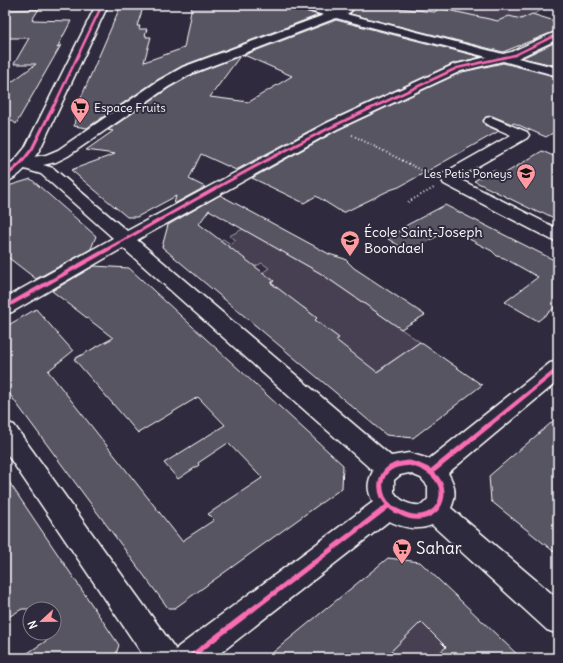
<svg xmlns="http://www.w3.org/2000/svg" width="563" height="663" viewBox="0 0 563 663" font-family="Delius,sans-serif">
  <rect width="100%" height="100%" fill="#2f2a3d"/>
  <filter id="ink" filterUnits="userSpaceOnUse"><feTurbulence type="fractalNoise" baseFrequency=".025" numOctaves="2"/><feDisplacementMap in="SourceGraphic" scale="8" xChannelSelector="R" yChannelSelector="G"/><feConvolveMatrix kernelMatrix="1 2 1 2 8 2 1 2 1" color-interpolation-filters="sRGB"/></filter>
  <g filter="url(#ink)">
    <path fill="#464152" stroke="#a2a0a8" d="M385 5H558V10L550 8 542 10 524 19 519 18 506 23 398 8Z
      M243 229 320 273 420 342 369 377 333 342 338 338 313 321 317 318 303 307 302 308 271 283 274 281 262 273 269 268 262 263 254 267 209 245 223 239 231 244 236 240 229 236Z
      M421 622 446 647 434 658H384Z"/>
    <path fill="#595564" stroke="#fff" d="M121 5H144L137 26H140L139 29H147L145 35H146V37H151L144 62 184 48 192 5H293L295 8 319 15 182 66 157 80 87 128 74 126 77 107Z
      M357 5H399L397 8 435 12 439 8 498 21 509 16 521 19 532 14 558 22V30L503 52 350 14Z
      M39 9 32 20 71 21 57 48 61 45 16 124 5 115V87L36 64H14L29 38H5V10Z
      M336 20 481 57 452 64 326 122 236 170 201 154 189 179 205 187 174 204 176 196 137 217H127L71 170 115 154 86 150 113 131 108 130 169 88 194 74 240 56 210 97 249 102 292 76 244 55Z
      M558 41V66L522 58Z
      M503 63 558 77V130L546 137 514 123 512 124 492 116 486 117 483 120 485 125 499 131 399 187 390 190 343 213 316 196 304 203 252 178 338 130 462 72Z
      M542 151 558 158V220L542 212 539 213 474 181 493 170 504 174Z
      M31 179 96 236 91 249 36 279 5 255V187Z
      M220 195 329 254 345 259 354 268 425 315 401 329 320 273 209 210 199 224 274 281 271 283 317 318 315 320 339 338 336 340 377 372 420 342 482 385 413 438 386 435 162 247 168 225Z
      M445 205 558 262V305L538 321 505 302 538 277 504 258 497 256 492 251 450 229 409 252 388 239 407 225Z
      M94 266 129 268 343 465 342 488 175 608H168L5 388V327L36 309 73 351 48 371 182 541 214 520 208 514 262 478 228 443 198 463 199 465 178 479 164 463 225 425 198 397 138 433 74 359 113 338 52 291Z
      M558 417V555L491 501 489 476Z
      M5 476 119 645 116 654 110 658H20L52 637 50 633H54V609H22L5 619Z
      M388 558 420 562 521 658H434L446 647 421 622 384 658H266Z"/>
    <g fill="none" stroke-linecap="round" stroke-linejoin="round">
      <g stroke="#fff" stroke-width="3">
        <path id="street" d="M294 5H312L334 11 345 5H356L350 12 346 14 503 54 511 52 558 31V39L518 58 558 68V76L503 61 461 71 337 129 137 240 391 456 409 453 429 459 550 363 558 361V381L448 473C455 485 457 495 451 508L558 599V634L547 630 432 525C417 531 404 528 389 521L214 658H145L5 451V422L14 425 176 650 178 647 373 502C367 490 367 483 373 471L123 248 12 312 5 314V298L113 238 41 174 15 166 13 163 15 160 46 155 58 150 158 81 183 67 324 15 295 7ZM336 18 487 57 453 65 327 123 127 231 53 168 43 165 56 162 68 156 168 87 193 73ZM409 473 421 478 428 486V499L422 505C410 506 401 502 394 492V480L400 475Z
          M491 117 527 132 529 135 527 138 457 178 558 229V241L552 240 444 184 440 177 442 174 511 135 486 124 484 121 486 118Z"/>
      </g>
      <g stroke="#fff" stroke-width="3">
        <path id="secondary" d="M96 5H108L40 149C32 161 20 178 5 182V168L15 160 25 148Z"/>
      </g>
      <path stroke="#fff" stroke-width="2" stroke-dasharray="1 2.5" stroke-linecap="butt" d="M352 135 431 175
        M408 202 434 188"/>
      <use href="#street" fill="#2f2a3d" fill-rule="evenodd"/>
      <use href="#secondary" fill="#2f2a3d" fill-rule="evenodd"/>
      <g stroke="#2f2a3d" stroke-width="4">
        <path id="cycleway-far3" d="M54 106 102 5
          M376 106 457 68 515 55 558 34"/>
      </g>
      <g stroke="#2f2a3d" stroke-width="5">
        <path id="cycleway-far2" d="M5 177 21 163 32 149 54 105
          M117 244C203 195 288 146 378 105"/>
      </g>
      <g stroke="#2f2a3d" stroke-width="6">
        <path id="cycleway-far1" d="M5 307 119 243
          M489 425 558 369"/>
      </g>
      <g stroke="#2f2a3d" stroke-width="8">
        <path id="cycleway" d="M409 463C465 475 441 533 401 513 393 510 387 505 383 497 378 485 381 471 394 466 398 464 404 464 409 463Z
          M431 472 490 424
          M189 658 388 506"/>
      </g>
      <use href="#cycleway-far3" stroke="#f96db3" stroke-width="2.5"/>
      <use href="#cycleway-far2" stroke="#f96db3" stroke-width="3"/>
      <use href="#cycleway-far1" stroke="#f96db3" stroke-width="4"/>
      <use href="#cycleway" stroke="#f96db3" stroke-width="5"/>
    </g>
  </g>
  <defs>
    <g id="supermarket-pin" transform="scale(1)"><path d="M0 17L-7.5 6A9.5 9.5 0 1 1 7.5 6Z" fill="#ff9aa2" stroke="#2f2a3d"/><path d="M-6-5.5h2.5l.6 2H6L4.5 2H-2.5L-4.4-4H-6ZM-1.5 3.2a1.3 1.3 0 1 0 .1 0ZM3 3.2a1.3 1.3 0 1 0 .1 0Z" fill="#111"/></g>
    <g id="school-pin" transform="scale(1)"><path d="M0 17L-7.5 6A9.5 9.5 0 1 1 7.5 6Z" fill="#ff9aa2" stroke="#2f2a3d"/><path d="M0-5L7-2L0 1L-7-2ZM-4 1L0 2.5L4 1V4Q0 6-4 4Z" fill="#111"/></g>
  </defs>
  <g fill-rule="evenodd">
    <use href="#supermarket-pin" x="80" y="107"/>
    <use href="#school-pin" x="526" y="173"/>
    <use href="#school-pin" x="350" y="240"/>
    <use href="#supermarket-pin" x="402" y="548"/>
  </g>
  <g text-anchor="middle" dominant-baseline="central" stroke-width="4" stroke-linejoin="round" paint-order="stroke">
    <g font-size="12" fill="#fff" stroke="#2f2a3d" text-anchor="start">
      <text x="94" y="107">Espace Fruits</text>
      <text x="512" y="173" text-anchor="end">Les Petis Poneys</text>
    </g>
    <g font-size="14" fill="#fff" stroke="#2f2a3d" text-anchor="start">
      <text x="364" y="232">École Saint-Joseph<tspan x="364" dy="16">Boondael</tspan></text>
    </g>
    <g font-size="17" fill="#fff" stroke="#2f2a3d" text-anchor="start">
      <text x="416" y="548">Sahar</text>
    </g>
  </g>
  <rect width="563" height="663" fill="none" stroke="#2f2a3d" stroke-width="20"/>
  <rect x="10" y="10" width="543" height="643" fill="none" stroke="#fff" stroke-width="1.5" filter="url(#ink)"/>
  <g transform="translate(42 621) rotate(248)"><circle r="19" fill="#2f2a3d" stroke="#827f8b"/>
  <path d="M0-3L7 15L0 10L-7 15Z" fill="#ff9aa2"/>
  <text y="-6" font-size="11" font-weight="bold" text-anchor="middle" fill="#ffffff">N</text>
  </g>
</svg>
